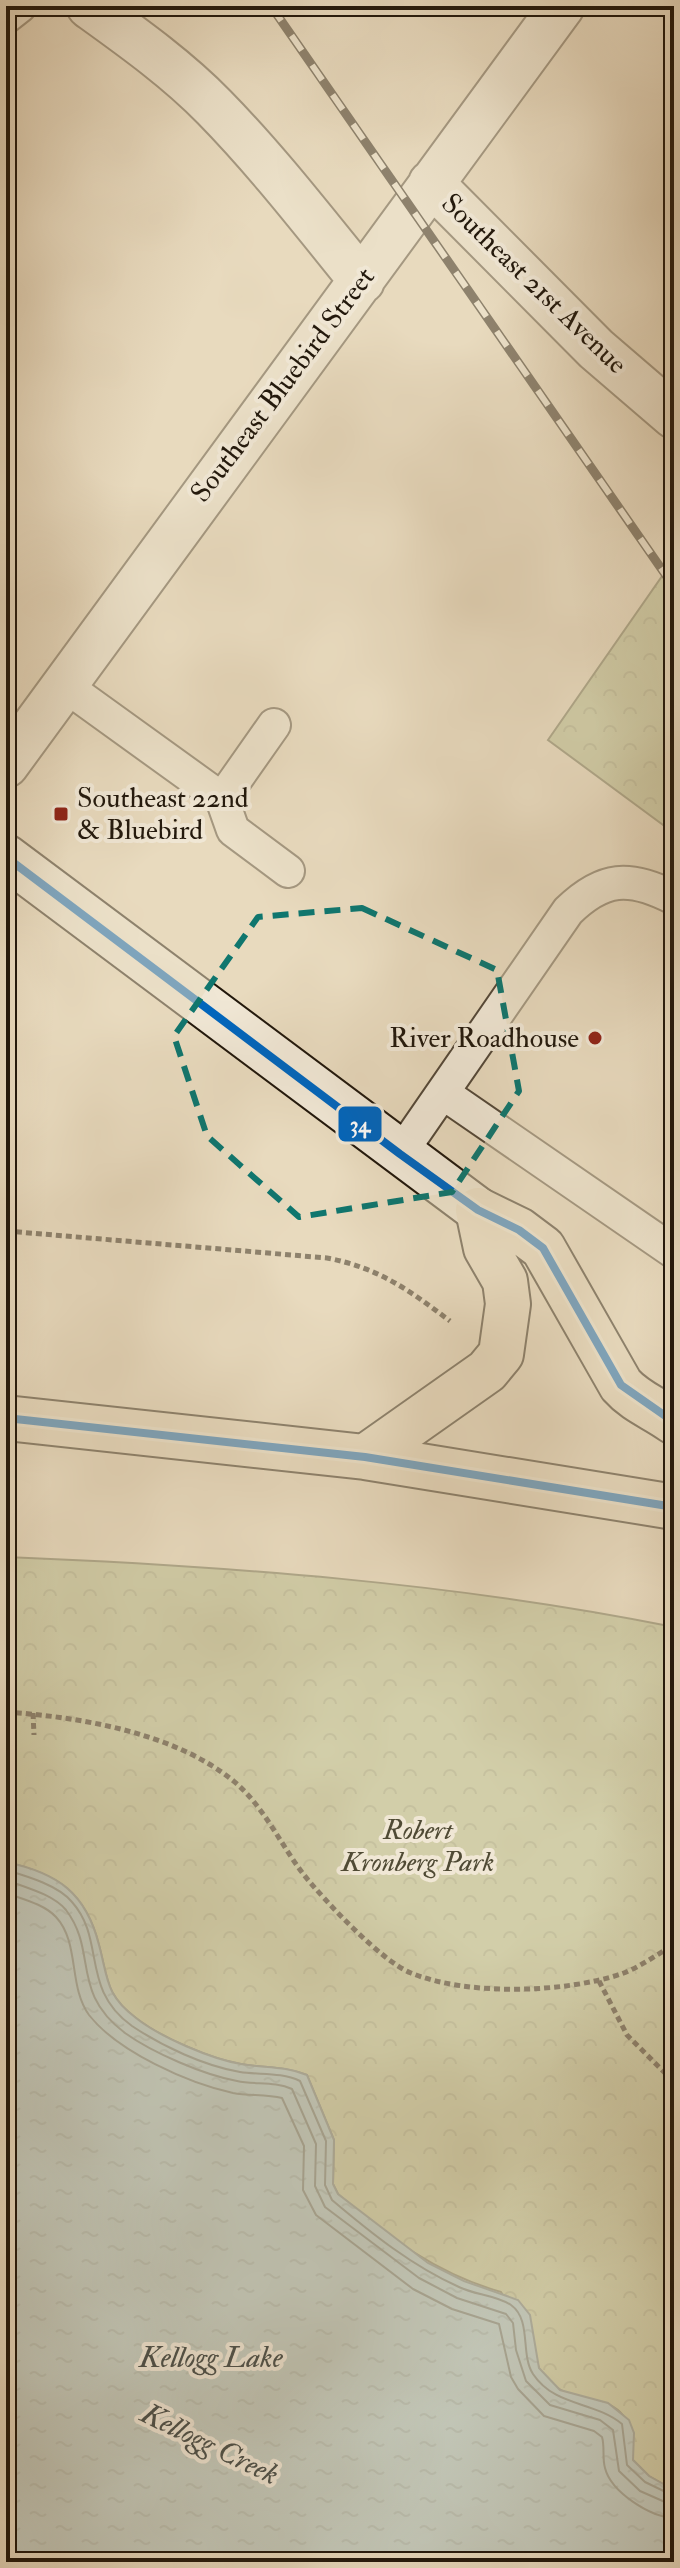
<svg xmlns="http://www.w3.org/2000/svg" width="680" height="2568" viewBox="0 0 680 2568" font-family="'IM FELL Double Pica',serif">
  <defs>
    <pattern id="park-crowns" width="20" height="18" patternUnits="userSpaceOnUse" patternTransform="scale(2)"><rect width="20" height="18" fill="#b8bf90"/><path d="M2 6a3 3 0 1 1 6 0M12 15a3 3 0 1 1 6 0" fill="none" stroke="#9ea37b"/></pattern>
    <pattern id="water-ripples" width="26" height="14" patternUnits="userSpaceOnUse" patternTransform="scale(2)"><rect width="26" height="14" fill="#9bb8bc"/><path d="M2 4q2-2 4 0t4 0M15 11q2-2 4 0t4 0" fill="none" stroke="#859da0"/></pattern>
  </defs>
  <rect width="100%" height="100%" fill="#e8dabe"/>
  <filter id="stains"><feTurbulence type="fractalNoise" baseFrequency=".0025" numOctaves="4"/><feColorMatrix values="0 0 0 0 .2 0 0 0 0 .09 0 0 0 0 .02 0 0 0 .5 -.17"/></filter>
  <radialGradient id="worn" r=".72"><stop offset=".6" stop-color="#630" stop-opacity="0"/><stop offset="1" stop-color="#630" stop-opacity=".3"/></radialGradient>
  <path fill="url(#park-crowns)" stroke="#6d6c4e" stroke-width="2" d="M674 559V833L548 740Z
    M6 1557C228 1566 456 1583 674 1627V2490L649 2476 633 2460C635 2371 568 2422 539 2368 536 2361 536 2352 533 2344 525 2326 511 2309 501 2292 437 2274 387 2237 338 2194L333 2184 334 2140 307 2075C285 2066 264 2068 241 2064 211 2059 160 2037 136 2018 105 1995 108 1978 99 1945 86 1893 58 1874 6 1862Z"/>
  <path fill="url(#water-ripples)" stroke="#6b7876" stroke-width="2" d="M6 1862C58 1873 86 1893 99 1945 108 1978 105 1995 136 2018 160 2037 211 2059 241 2064 265 2068 285 2066 307 2075L334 2140 333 2184 338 2194 428 2263 464 2281 518 2300 530 2315 539 2368 560 2390 608 2403 629 2420 634 2433 633 2460 649 2476 674 2490V2562H6Z"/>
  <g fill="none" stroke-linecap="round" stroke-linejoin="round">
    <path stroke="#5e6864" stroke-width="2" d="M6 1870C26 1876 58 1885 72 1902 106 1940 80 1989 132 2026 162 2046 204 2066 240 2072 260 2075 281 2072 300 2081L326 2141 325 2185 332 2200C371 2233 412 2266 459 2287 475 2295 496 2295 511 2305 532 2320 520 2354 533 2374 555 2407 594 2401 622 2424L627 2465 645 2482 674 2496
      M6 1880C24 1887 53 1894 66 1910 98 1952 70 1992 125 2033 153 2053 204 2075 237 2081 255 2085 275 2081 292 2089L316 2144 315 2186 325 2207 419 2278 457 2298 506 2314 513 2323 516 2350 526 2381 550 2405 600 2420 613 2430 619 2471 640 2491 674 2506
      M6 1893C22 1899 44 1904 56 1917 80 1943 68 1986 89 2015 118 2052 188 2083 233 2093 249 2096 266 2094 282 2098L304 2146 303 2190 316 2215 413 2289 452 2309 499 2324 511 2377 518 2389 544 2416 594 2431 602 2437C605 2447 602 2458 605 2468 611 2492 650 2517 674 2518"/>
    <g stroke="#544838" stroke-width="36">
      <path id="lane" d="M6 17 20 6
        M64 685 222 799 274 725
        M222 799 233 830 288 871
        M443 1093 674 1252
        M400 1154 568 911C603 877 629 875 674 898"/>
    </g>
    <g stroke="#544838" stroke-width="48">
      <path id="street" d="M89 6C132 37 177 69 214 107 267 161 314 222 362 281
        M431 183 596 349 674 416
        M6 765 562 6"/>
    </g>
    <g stroke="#22180c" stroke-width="48">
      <path id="secondary" d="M6 857 478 1210"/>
    </g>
    <g stroke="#22180c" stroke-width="48">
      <path id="primary" d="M478 1210 519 1230 543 1248 621 1385C636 1402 655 1408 674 1422
        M6 1418 365 1457 674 1507
        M365 1457 487 1371 501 1354 508 1304 505 1281 486 1248 478 1210"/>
    </g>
    <path stroke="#22180c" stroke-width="5" stroke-dasharray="6 4" stroke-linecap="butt" d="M6 1231 327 1258C379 1268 409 1290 450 1321
      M6 1712C79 1717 171 1732 231 1779 263 1804 280 1844 304 1875 325 1901 381 1961 411 1973 467 1996 564 1993 621 1974 639 1968 657 1954 674 1945
      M33 1713 34 1735
      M599 1981 627 2035 674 2082"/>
    <use href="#lane" stroke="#f0e7d5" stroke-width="32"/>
    <use href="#street" stroke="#f0e7d5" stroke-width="44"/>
    <use href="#secondary" stroke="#f0e7d5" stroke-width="44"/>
    <use href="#primary" stroke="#e8dabe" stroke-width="44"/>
    <g stroke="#22180c" stroke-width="9">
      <path id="rail" d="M271 6 674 587"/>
    </g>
    <use href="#rail" stroke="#f0e7d5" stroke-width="6" stroke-dasharray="18" stroke-linecap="butt"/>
    <g stroke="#f0e7d5" stroke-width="14">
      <path id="bus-1" d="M6 857 400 1154 478 1210 519 1230 543 1248 621 1385 674 1422
        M6 1418 365 1457 674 1507"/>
    </g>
    <use href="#bus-1" stroke="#0065bd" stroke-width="8"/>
  </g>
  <path d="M0 0H680V2568H0ZM362 908 497 970 519 1091 452 1192 299 1217 207 1136 174 1036 258 917Z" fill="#e8dabe" fill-opacity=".55" fill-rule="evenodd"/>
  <path fill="none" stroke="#0f766e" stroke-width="6" stroke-dasharray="16 10" stroke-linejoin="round" d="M362 908 497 970 519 1091 452 1192 299 1217 207 1136 174 1036 258 917Z"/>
  <g fill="#8f2418" stroke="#f0e7d5" stroke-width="3">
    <rect x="53" y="806" width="16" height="16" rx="4"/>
    <circle cx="595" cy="1038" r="8"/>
  </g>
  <g text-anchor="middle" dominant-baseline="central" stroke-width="8" stroke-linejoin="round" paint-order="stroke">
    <g font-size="28" fill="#22180c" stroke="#f0e7d5">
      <text transform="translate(534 284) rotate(44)">Southeast 21st Avenue</text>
      <text transform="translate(283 385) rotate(-53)">Southeast Bluebird Street</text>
    </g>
    <g font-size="28" fill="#22180c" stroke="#f0e7d5" text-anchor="start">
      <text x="77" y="798">Southeast 22nd<tspan x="77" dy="32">&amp; Bluebird</tspan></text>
      <text x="579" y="1038" text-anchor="end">River Roadhouse</text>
    </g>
    <g font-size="28" font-style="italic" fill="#4f4a34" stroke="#f0e7d5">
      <text x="418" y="1830">Robert<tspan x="418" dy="32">Kronberg Park</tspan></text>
    </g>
    <g font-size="30" font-style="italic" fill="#4c504a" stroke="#f0e7d5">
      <text x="211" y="2357">Kellogg Lake</text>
      <text transform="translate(210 2444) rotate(26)">Kellogg Creek</text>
    </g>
  </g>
  <rect stroke="#f0e7d5" stroke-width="3" x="337" y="1105" width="46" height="38" rx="8" fill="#0065bd"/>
  <g font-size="22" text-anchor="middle" font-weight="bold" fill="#fff">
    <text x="360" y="1132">34</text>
  </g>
  <rect width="680" height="2568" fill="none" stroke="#e8dabe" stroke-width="32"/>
  <rect x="8" y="8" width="664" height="2552" fill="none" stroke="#22180c" stroke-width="4"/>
  <rect x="16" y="16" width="648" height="2536" fill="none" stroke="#22180c" stroke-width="2"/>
  <rect width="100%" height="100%" filter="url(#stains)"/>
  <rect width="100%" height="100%" fill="url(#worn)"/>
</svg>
